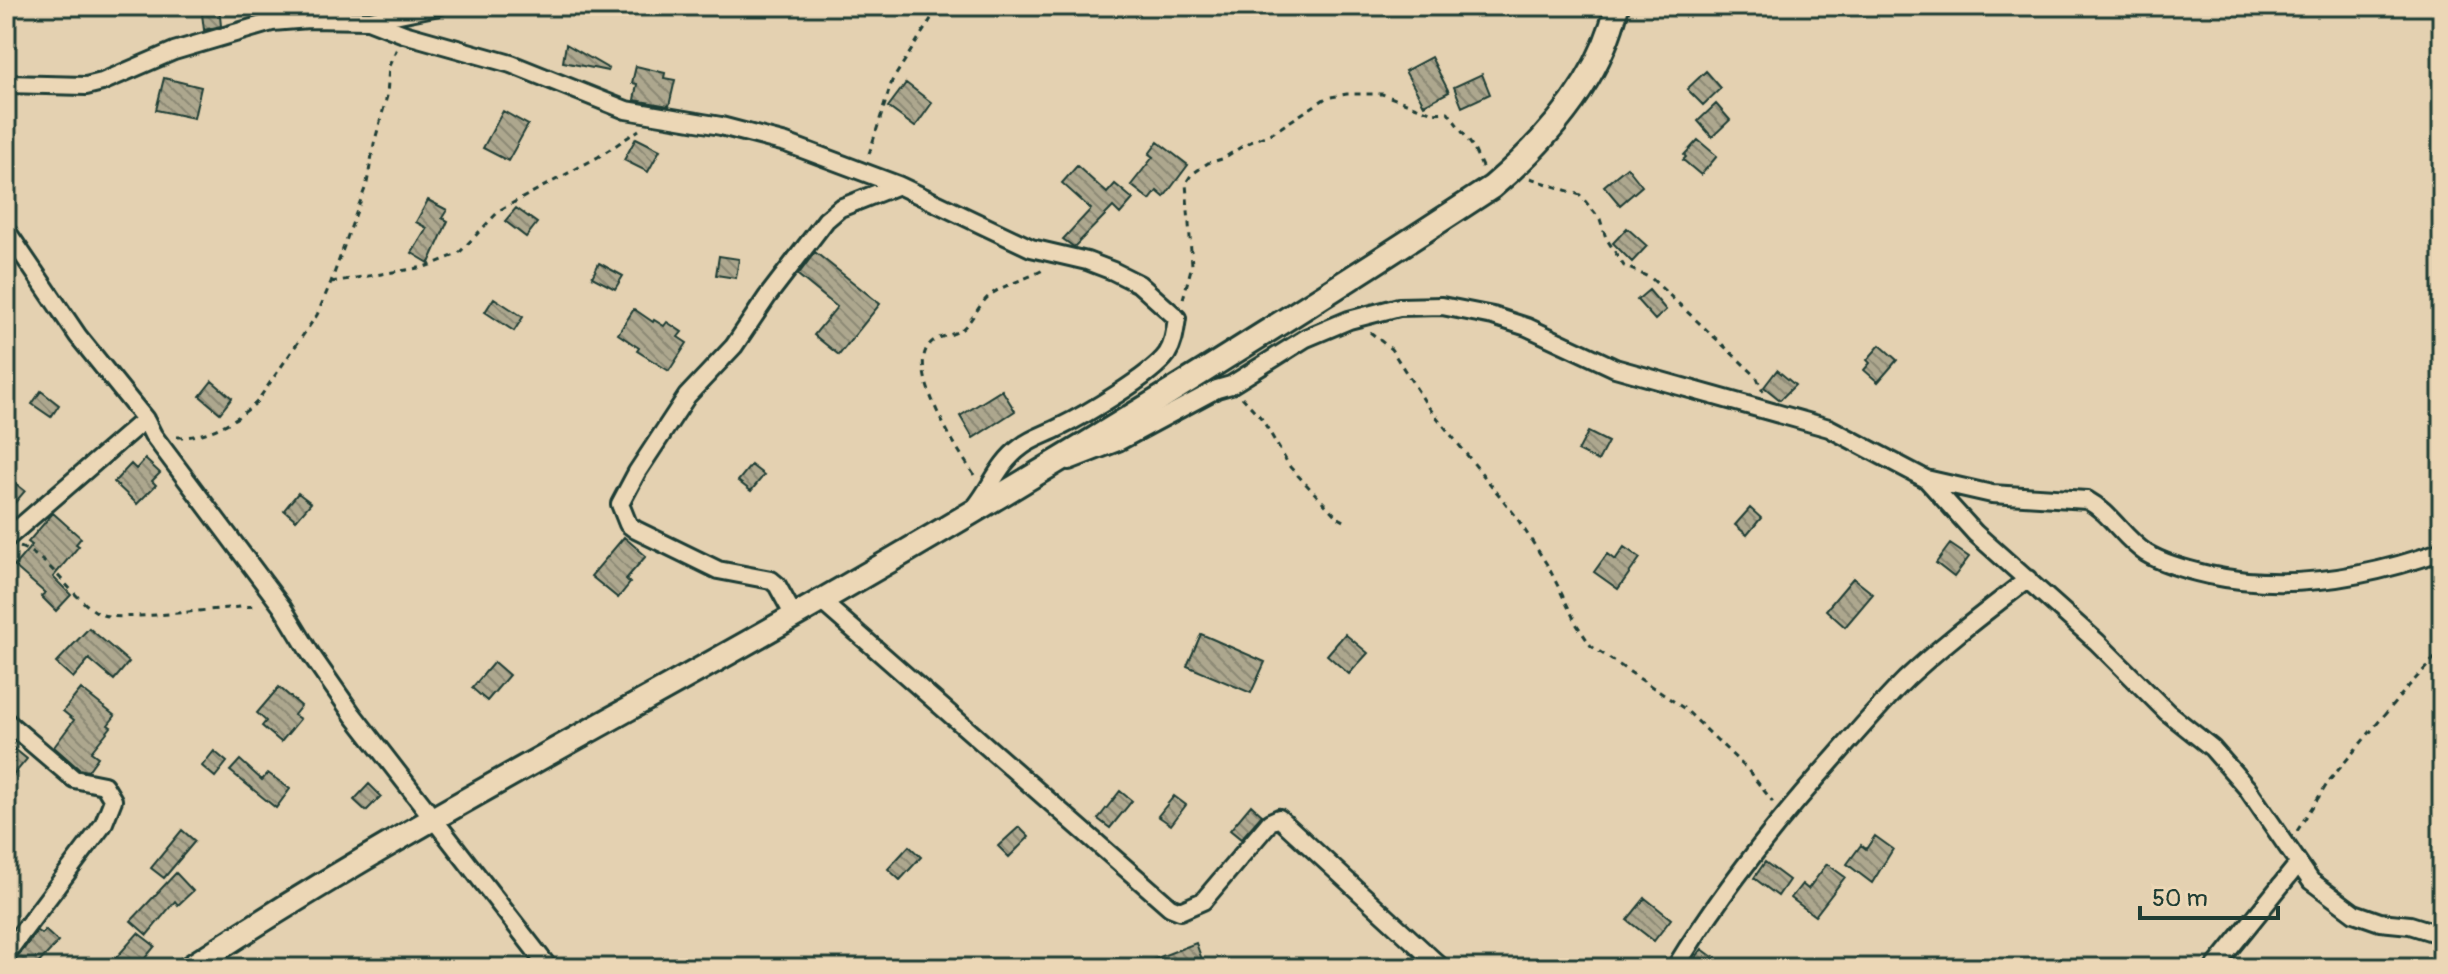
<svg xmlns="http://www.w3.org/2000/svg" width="2448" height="974" viewBox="0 0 2448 974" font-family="Pangolin,sans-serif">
  <defs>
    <pattern id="building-back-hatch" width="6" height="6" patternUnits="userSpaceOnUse" patternTransform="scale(2)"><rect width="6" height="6" fill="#ada78e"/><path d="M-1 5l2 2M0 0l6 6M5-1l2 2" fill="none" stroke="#8c8975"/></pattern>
  </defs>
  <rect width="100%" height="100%" fill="#e4d1b1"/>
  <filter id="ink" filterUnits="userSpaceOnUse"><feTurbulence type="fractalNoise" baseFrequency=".0125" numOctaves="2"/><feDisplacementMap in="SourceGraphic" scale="16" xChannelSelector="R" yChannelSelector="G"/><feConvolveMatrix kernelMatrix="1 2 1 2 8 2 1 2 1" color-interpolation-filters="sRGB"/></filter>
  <g filter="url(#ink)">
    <path fill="url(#building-back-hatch)" stroke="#1f3d34" stroke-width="2" d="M201 6H219L221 26 204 30Z
      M566 44 609 69 608 71 563 62Z
      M1431 57 1449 92 1424 105 1405 71Z
      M636 66 665 73 664 78 675 80 669 106 634 100 637 84 632 83Z
      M1706 71 1721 88 1703 105 1687 89Z
      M1482 74 1490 94 1462 107 1454 87Z
      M164 78 201 87 194 118 156 110Z
      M906 83 932 103 915 127 888 107Z
      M1716 104 1730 120 1712 137 1698 121Z
      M503 111 528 125 508 161 483 148Z
      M636 138 660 150 648 172 624 160Z
      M1698 140 1717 156 1701 175 1683 160 1686 157 1684 155Z
      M1158 142 1188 165 1164 197 1157 191 1150 200 1131 185 1153 157 1149 154Z
      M1077 166 1107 193 1115 184 1133 199 1120 214 1113 207 1074 247 1063 239 1091 209 1062 183Z
      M1627 167 1642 186 1620 205 1604 186Z
      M428 200 447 210 442 218 448 221 429 263 412 253 427 228 416 222Z
      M516 208 537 223 526 237 505 221Z
      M1627 228 1647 246 1632 262 1613 243Z
      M815 252 880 304 839 355 814 335 837 307 798 275Z
      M719 256 739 259 736 278 716 275Z
      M599 263 623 276 615 289 592 277Z
      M1649 290 1666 310 1655 320 1637 300Z
      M494 298 523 317 514 331 485 312Z
      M634 309 653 322 654 320 664 326 667 322 682 332 678 337 687 343 669 371 637 351 639 348 618 334Z
      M1880 345 1897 360 1878 382 1864 370 1870 363 1867 360Z
      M1777 370 1795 385 1780 400 1764 387Z
      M212 381 232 398 220 413 200 396Z
      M1002 390 1015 411 973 438 960 416Z
      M41 391 59 405 51 417 32 404Z
      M1588 432 1608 442 1598 461 1578 451Z
      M145 459 160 473 152 481 156 485 137 504 114 482 131 464 136 469Z
      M751 465 764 475 751 491 738 481Z
      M6 476 25 491 6 513Z
      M298 493 311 503 296 520 284 510Z
      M1750 508 1761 518 1747 535 1735 525Z
      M53 513 81 538 76 544 79 546 53 577 71 595 56 611 41 596 45 593 14 566 32 545 28 542Z
      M624 537 646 556 626 579 630 583 618 598 591 576Z
      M1950 544 1969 557 1954 577 1936 563Z
      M1624 547 1640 558 1618 589 1594 572 1607 554 1615 560Z
      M1853 578 1873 594 1845 627 1826 610Z
      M89 628 129 662 114 680 89 659 73 678 56 663Z
      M1201 634 1265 662 1251 693 1187 666Z
      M1345 634 1368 653 1349 674 1327 655Z
      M494 662 509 675 487 701 472 688Z
      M279 687 301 706 294 715 300 719 281 742 262 726 266 721 257 713Z
      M81 689 115 716 108 725 111 727 91 752 98 757 88 771 79 769 54 747 74 720 63 711Z
      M6 742 27 759 6 784Z
      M214 751 227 762 215 777 202 766Z
      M240 760 262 780 268 773 290 789 276 808 230 771Z
      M369 784 381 796 366 811 354 800Z
      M1120 791 1132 801 1110 828 1098 819Z
      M1174 796 1186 805 1171 825 1158 816Z
      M1251 805 1262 815 1241 839 1230 830Z
      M1019 827 1029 837 1009 857 998 846Z
      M182 830 195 841 164 878 151 868Z
      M1875 836 1893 849 1872 883 1847 864 1861 845 1866 849Z
      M909 846 921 857 900 880 888 869Z
      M1765 862 1789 880 1778 896 1754 878Z
      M1827 864 1845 877 1815 916 1791 898 1802 884 1808 889Z
      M176 873 193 891 178 905 175 901 147 935 131 921Z
      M1645 898 1671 919 1654 941 1627 920Z
      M45 930 58 942 34 968H6V965L15 961 37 931 42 934Z
      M138 933 155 946 137 968H107Z
      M1196 943 1205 968H1135L1134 967Z
      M1702 949 1728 968H1688Z"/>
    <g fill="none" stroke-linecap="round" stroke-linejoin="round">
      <g stroke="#1f3d34" stroke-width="22">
        <path id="street" d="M370 20 439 6
          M6 84 86 86 102 82 174 51 272 22 309 19 368 20 404 34 511 64 626 110 721 126 786 143 898 185 1031 248 1087 261 1113 271 1139 284 1177 318C1175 331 1174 343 1167 354 1151 376 1085 415 1060 427 1047 434 1032 438 1021 447 999 463 992 486 976 506
          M6 230 78 336 145 419 153 435 282 607 312 656 353 715 549 968
          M1069 461 1118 442 1217 389 1231 385 1306 338 1349 320 1399 307 1442 306 1493 316 1527 327 1615 368 1829 428 1926 479 1992 494 2087 500C2111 513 2123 538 2146 553 2164 564 2187 570 2209 575 2288 592 2367 578 2442 551
          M1927 480 1975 533 2097 642 2167 712 2212 748 2247 788 2311 881 2354 913 2380 922 2410 925 2442 935
          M6 539 145 419
          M821 601 1170 907 1180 911 1203 901 1270 822 1279 818 1442 968
          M794 616 777 585 771 580 718 570 636 530 628 524 620 504 637 472 687 396 734 346 767 297 826 220 840 208 898 185
          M6 721 74 779 104 785 113 800 103 825 6 954
          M1675 968C1721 892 1777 822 1836 756 1859 730 1882 703 1906 679 1944 643 1987 611 2028 579
          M2214 968 2298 864"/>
      </g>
      <g stroke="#1f3d34" stroke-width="28">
        <path id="secondary" d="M189 968C384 839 593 731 796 615 1033 480 1264 336 1492 187 1547 140 1601 78 1617 6"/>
      </g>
      <path stroke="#1f3d34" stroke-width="3" stroke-dasharray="6 6" stroke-linecap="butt" d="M869 154 892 81 939 6
        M1530 178 1580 195 1600 219 1606 238 1624 266 1651 278 1756 376 1763 392
        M331 282 425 267 458 254 500 210 598 157 639 130
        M1183 299 1192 265 1186 183 1191 175 1208 163 1222 159 1246 144 1274 132 1326 98 1347 94H1382L1433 113 1448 112 1473 147 1483 169
        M1370 332 1391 349 1427 405 1515 515 1548 566 1577 625 1591 646 1685 709 1747 769 1773 802
        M1242 397 1262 419 1290 467 1337 517 1346 522
        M177 437C207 438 234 422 256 403L317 315 331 282 367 183 374 144 387 96 389 66 397 48
        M974 475C958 450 908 375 928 346 936 335 950 337 961 330 974 320 979 302 993 293 1008 283 1027 279 1043 270
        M20 547C54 560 69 597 100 614 117 623 228 606 258 606
        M2297 831 2329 781 2407 688 2442 650"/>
      <use href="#street" stroke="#ecd7b6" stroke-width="16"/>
      <use href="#secondary" stroke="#ecd7b6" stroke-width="22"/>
    </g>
  </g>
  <rect width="2448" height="974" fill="none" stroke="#ecd7b6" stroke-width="32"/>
  <rect x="16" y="16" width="2416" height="942" fill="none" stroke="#1f3d34" stroke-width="3" filter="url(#ink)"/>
  <path d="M2140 906v12h138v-12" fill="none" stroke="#1f3d34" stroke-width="4"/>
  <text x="2152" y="906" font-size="24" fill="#1f3d34" stroke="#ecd7b6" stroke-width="6" paint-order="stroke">50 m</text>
</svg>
